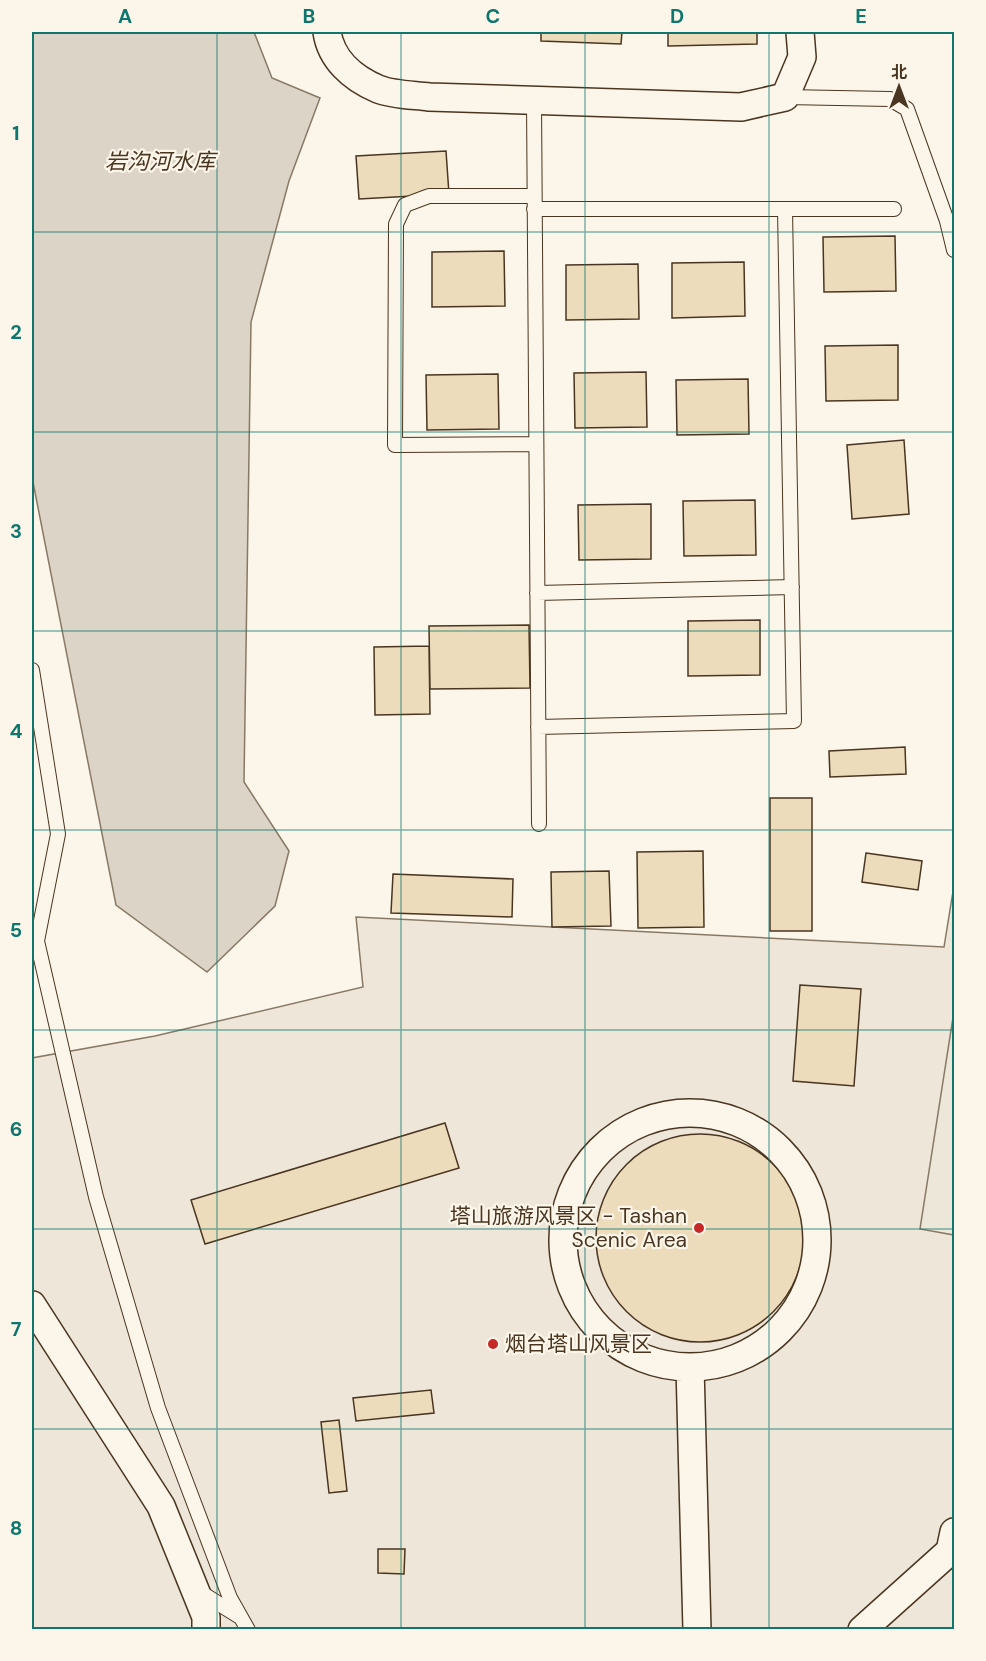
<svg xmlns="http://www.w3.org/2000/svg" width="986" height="1661" viewBox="0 0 986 1661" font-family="'DM Sans','Noto Sans SC',sans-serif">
  <rect width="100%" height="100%" fill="#fbf6e9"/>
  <path fill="#ede6d9" stroke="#887966" stroke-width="1.5" d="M954 885V1629L32 1630V1058L155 1036 363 987 356 917 944 947Z"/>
  <path fill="#ede7d9" stroke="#887966" stroke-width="1.5" d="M954 1011V1235L920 1229Z"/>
  <path fill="#dcd4c6" stroke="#887966" stroke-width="1.5" d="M32 32H254L272 78 320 98 289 181 251 322 244 782 289 851 275 906 207 972 116 905 32 477Z"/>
  <path fill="#ecdcbc" stroke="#4a3520" stroke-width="1.5" d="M541 32H622L621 44 541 41Z
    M668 32H757V44L668 46Z
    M446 151 449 194 359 199 356 156Z
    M895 236 896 291 824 292 823 237Z
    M504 251 505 306 432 307V252Z
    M744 262 745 316 672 318V263Z
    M638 264 639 319 566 320V265Z
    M898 345V400L826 401 825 346Z
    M646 372 647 427 575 428 574 373Z
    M498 374 499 429 427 430 426 375Z
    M748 379 749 434 677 435 676 380Z
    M904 440 909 514 852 519 847 445Z
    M755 500 756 555 684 556 683 501Z
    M651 504V559L579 560 578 505Z
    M760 620V675L688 676V621Z
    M529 625 530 688 430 689 429 626Z
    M429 646 430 714 375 715 374 647Z
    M905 747 906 774 830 777 829 751Z
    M770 798H812V931H770Z
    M703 851 704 927 638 928 637 852Z
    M866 853 922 861 918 890 862 882Z
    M609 871 611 926 552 927 551 872Z
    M393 874 513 879 512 917 391 913Z
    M800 985 861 989 854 1086 793 1081Z
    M445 1123 459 1168 205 1244 191 1200Z
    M596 1238a104 104 0 1 1 208 0a104 104 0 1 1-208 0Z
    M431 1390 434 1413 356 1421 353 1398Z
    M339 1420 347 1491 329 1493 321 1422Z
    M378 1549H405L404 1574 378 1573Z"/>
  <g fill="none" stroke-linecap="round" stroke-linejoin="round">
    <g stroke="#4a3520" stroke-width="16">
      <path id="service" d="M785 97 890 99 907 109 947 221 954 250
        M534 100 539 824
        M534 196H429L405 205 396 224 395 445 536 444
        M534 209H894
        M537 593 792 587
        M32 670 58 834 37 941 96 1197 158 1408 230 1598 248 1630
        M538 727 794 721 785 209
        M200 1592 240 1617"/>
    </g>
    <g stroke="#4a3520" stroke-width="30">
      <path id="minor" d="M327 32C331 59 352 78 378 89 393 95 413 95 429 97L741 107 785 97 802 57 800 32
        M563 1240a127 127 0 1 1 254 0a127 127 0 1 1-254 0Z
        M32 1305 161 1506 206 1617V1630
        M690 1367 697 1630
        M862 1630 950 1551 954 1532"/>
    </g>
    <use href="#service" stroke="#fbf6e9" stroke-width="14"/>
    <use href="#minor" stroke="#fbf6e9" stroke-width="27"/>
  </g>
  <path fill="none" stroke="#0f766e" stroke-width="1.5" stroke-opacity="0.55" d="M217 32V1630M401 32V1630M585 32V1630M769 32V1630M32 232H954M32 432H954M32 631H954M32 830H954M32 1030H954M32 1229H954M32 1429H954"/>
  <g fill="#c62828" stroke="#fbf6e9" stroke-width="2">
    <circle cx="699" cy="1228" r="6"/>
    <circle cx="493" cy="1344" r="6"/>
  </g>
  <g text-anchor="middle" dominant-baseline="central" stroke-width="4.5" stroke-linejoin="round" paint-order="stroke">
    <g font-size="21" fill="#4a3520" stroke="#fbf6e9" text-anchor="end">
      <text x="687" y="1216">塔山旅游风景区 - Tashan<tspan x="687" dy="24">Scenic Area</tspan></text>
      <text x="505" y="1344" text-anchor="start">烟台塔山风景区</text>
    </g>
    <g font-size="22" font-style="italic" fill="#4a3520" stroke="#fbf6e9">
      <text x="160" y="161">岩沟河水库</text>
    </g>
  </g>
  <rect width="986" height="1661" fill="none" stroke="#fbf6e9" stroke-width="66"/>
  <g transform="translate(899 87)" stroke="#fbf6e9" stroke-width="4.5" paint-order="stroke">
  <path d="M0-4.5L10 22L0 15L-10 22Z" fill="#4a3520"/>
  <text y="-9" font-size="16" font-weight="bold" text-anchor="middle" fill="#4a3520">北</text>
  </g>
  <rect x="33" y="33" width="920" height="1595" fill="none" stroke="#0f766e" stroke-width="2"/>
  <g font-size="20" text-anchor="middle" font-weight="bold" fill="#0f766e">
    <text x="125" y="23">A</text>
    <text x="309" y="23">B</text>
    <text x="493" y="23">C</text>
    <text x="677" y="23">D</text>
    <text x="861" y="23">E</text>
    <text x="16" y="140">1</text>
    <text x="16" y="339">2</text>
    <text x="16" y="538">3</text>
    <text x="16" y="738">4</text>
    <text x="16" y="937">5</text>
    <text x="16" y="1136">6</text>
    <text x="16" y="1336">7</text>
    <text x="16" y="1535">8</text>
  </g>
</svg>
